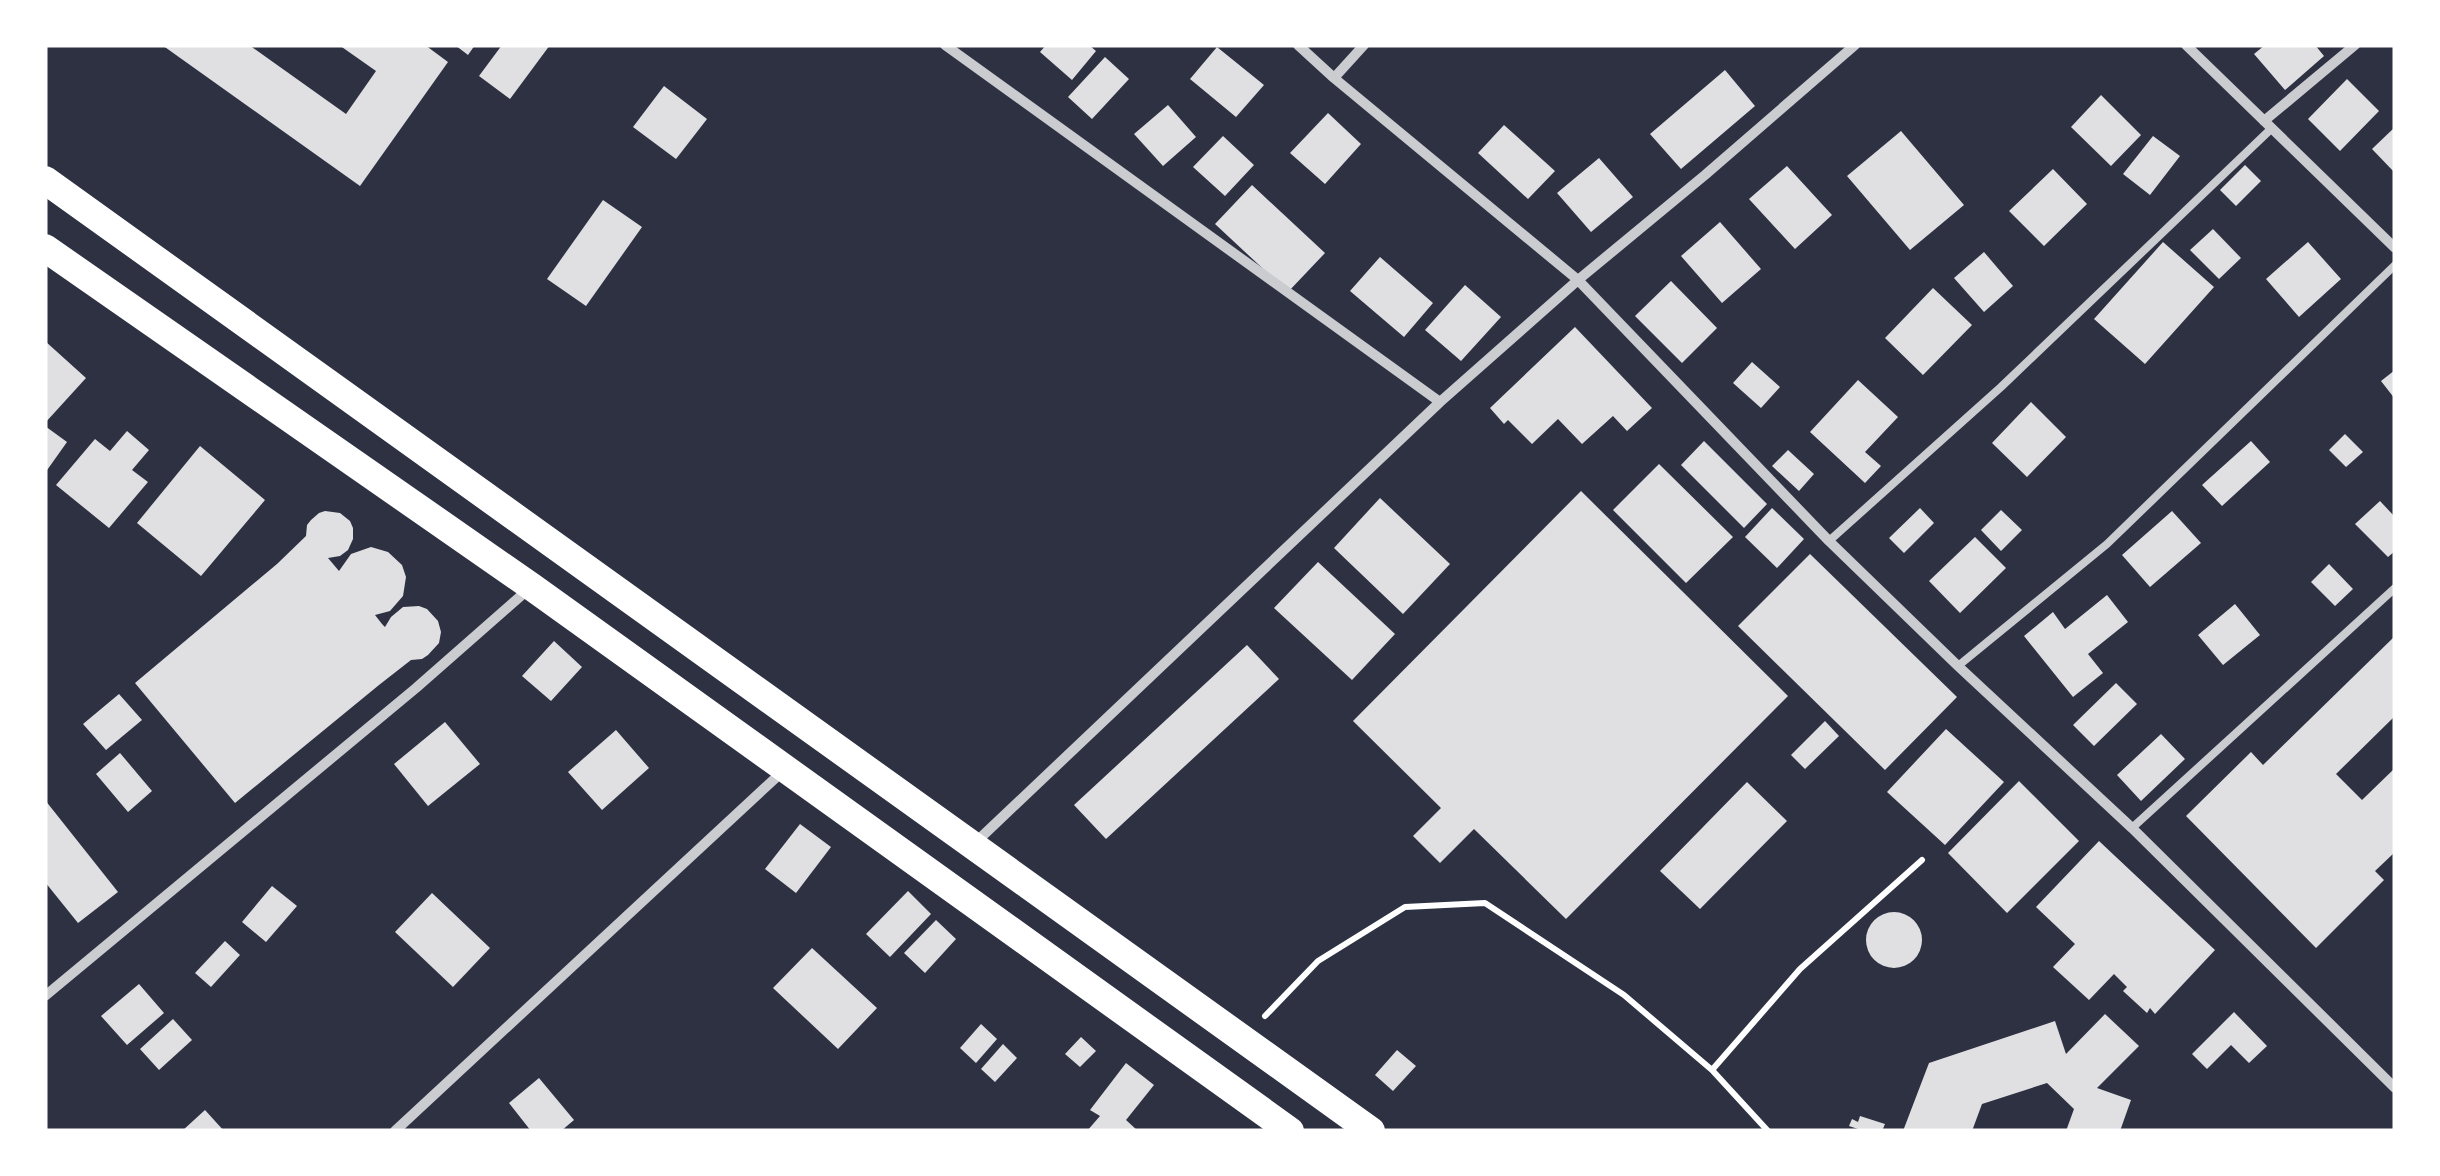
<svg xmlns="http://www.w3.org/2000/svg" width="2440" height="1176" viewBox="0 0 2440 1176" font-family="Poppins,sans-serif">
  <rect width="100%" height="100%" fill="#2d3142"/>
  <path fill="#e0e0e3" d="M162 45H249L346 114 376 71 339 45H425L448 62 360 186Z
    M455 45H475L468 55Z
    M502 45H550L510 99 479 76Z
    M1046 45H1089L1096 51 1072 80 1040 52Z
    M2265 45H2315L2324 56 2285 90 2254 54Z
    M1217 47 1264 85 1236 117 1190 79Z
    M1105 57 1129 79 1092 119 1068 97Z
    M1725 70 1755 106 1681 169 1650 134Z
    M2347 79 2379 111 2340 151 2308 119Z
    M664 86 707 119 676 159 633 127Z
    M2101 95 2141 135 2111 166 2071 127Z
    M1168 105 1196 137 1163 166 1134 134Z
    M1328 113 1361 144 1325 184 1290 153Z
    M1504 125 1555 171 1528 199 1478 153Z
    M2395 127V173L2372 149Z
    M1901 131 1964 205 1910 250 1847 176Z
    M1223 136 1254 165 1225 196 1193 167Z
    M2153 136 2180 156 2150 195 2123 174Z
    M1599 158 1633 197 1591 232 1557 193Z
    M2245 165 2261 181 2236 206 2220 190Z
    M1787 166 1832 215 1795 249 1749 199Z
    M2053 169 2087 204 2044 246 2009 211Z
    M1252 185 1325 253 1288 292 1215 224Z
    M603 200 642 227 586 306 547 279Z
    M1720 222 1761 269 1722 303 1681 256Z
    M2213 229 2241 258 2219 279 2190 250Z
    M2163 242 2214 287 2145 364 2094 319Z
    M2308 242 2341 279 2299 317 2266 279Z
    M1984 252 2013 286 1984 312 1954 278Z
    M1380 257 1433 303 1404 337 1350 291Z
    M1671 281 1717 328 1682 363 1635 316Z
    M1465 285 1501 317 1461 361 1425 330Z
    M1933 288 1972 325 1923 375 1885 338Z
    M1575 327 1652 408 1627 431 1613 416 1582 444 1558 419 1532 444 1508 420 1504 424 1490 408Z
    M45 341 86 378 45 423Z
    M1752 362 1780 387 1761 408 1733 383Z
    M2395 370V399L2381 381Z
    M1858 380 1898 417 1865 452 1881 466 1865 483 1810 432Z
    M2031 402 2066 437 2027 477 1992 443Z
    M45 426 67 442 45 473Z
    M127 431 149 450 132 470 148 482 109 528 56 485 95 439 110 451Z
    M2345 434 2363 452 2346 467 2329 450Z
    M1704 441 1767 504 1744 528 1681 465Z
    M2251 441 2270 462 2222 506 2202 485Z
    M200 446 265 500 201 576 137 523Z
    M1788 450 1814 474 1799 491 1772 466Z
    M1659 464 1733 537 1686 583 1613 510Z
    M1581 491 1788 696 1566 919 1474 829 1440 863 1413 836 1441 808 1353 721Z
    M1380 498 1450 564 1403 614 1334 548Z
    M2380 501 2395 517V551L2388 557 2355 524Z
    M1772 508 1804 539 1777 568 1745 537Z
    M1920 508 1934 523 1904 553 1889 538Z
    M2001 510 2022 530 2001 551 1981 530Z
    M325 511 340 513 350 521 353 528V539L348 550 340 556 328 558 339 571 351 554 371 547 388 552 402 565 406 577 403 596 390 611 375 615 382 624 385 627 391 617 403 607 419 606 427 609 438 621 441 632 439 643 428 655 422 659 411 660 379 685 235 803 135 683 277 564 306 536 307 525 311 520 319 513Z
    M2172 511 2201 543 2150 587 2122 555Z
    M1975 537 2006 568 1960 613 1929 581Z
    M1810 554 1957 697 1885 770 1738 626Z
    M1318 562 1395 634 1352 680 1274 608Z
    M2329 564 2353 589 2335 606 2311 582Z
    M2107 595 2128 622 2088 654 2103 673 2073 697 2024 636 2053 612 2065 629Z
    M2235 604 2260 635 2223 665 2198 635Z
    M2395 636V716L2336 774 2362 800 2395 768V852L2375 871 2384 880 2316 948 2186 816 2251 752 2263 765Z
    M554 641 582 667 551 701 522 676Z
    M1247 645 1279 679 1106 839 1074 805Z
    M2116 683 2137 704 2094 746 2073 725Z
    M119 694 142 720 106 750 83 724Z
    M1825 721 1839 736 1805 769 1791 755Z
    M445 722 480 764 428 806 394 764Z
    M1946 729 2004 782 1945 845 1887 792Z
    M616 730 649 768 602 810 568 772Z
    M2161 734 2185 759 2141 801 2117 775Z
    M120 753 152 791 128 812 96 774Z
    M2019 781 2079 841 2007 913 1948 853Z
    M1747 782 1787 821 1700 909 1660 871Z
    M45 800 118 892 78 923 45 882Z
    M800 824 831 847 796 893 765 869Z
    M2099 841 2215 950 2155 1014 2150 1008 2147 1013 2123 991 2127 987 2114 974 2089 1000 2053 967 2075 944 2036 907Z
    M272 886 297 906 266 942 242 922Z
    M908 891 931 914 890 957 866 934Z
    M432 893 490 948 453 987 395 932Z
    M1866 940a28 28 0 1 1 56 0a28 28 0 1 1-56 0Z
    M936 920 956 939 925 973 904 953Z
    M225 941 240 955 211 987 195 973Z
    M812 948 877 1008 838 1049 773 988Z
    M139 984 164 1013 127 1045 101 1016Z
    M2234 1012 2267 1046 2249 1063 2231 1045 2207 1069 2192 1054Z
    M2105 1014 2139 1046 2097 1088 2131 1100 2120 1131H2066L2074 1109 2047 1083 1982 1104 1972 1131H1903L1929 1063 2055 1021 2066 1054Z
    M173 1019 192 1040 159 1070 140 1049Z
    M981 1024 997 1039 976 1063 960 1048Z
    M1081 1037 1096 1051 1080 1067 1065 1054Z
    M1003 1044 1017 1058 995 1082 981 1069Z
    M1397 1050 1416 1066 1393 1091 1375 1075Z
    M1126 1063 1154 1085 1126 1120 1138 1131H1087L1100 1116 1090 1110Z
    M539 1078 574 1120 561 1131H531L509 1103Z
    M205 1110 224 1131H182Z
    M1860 1116 1885 1124 1882 1131H1858V1129L1849 1126 1852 1119 1858 1122Z"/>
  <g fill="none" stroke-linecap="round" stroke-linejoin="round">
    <path stroke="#fff" stroke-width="6" d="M1265 1016 1318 961 1405 907 1485 903 1624 995 1712 1070 1768 1131
      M1712 1070 1800 969 1922 860"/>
    <path stroke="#caccd0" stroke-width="8" d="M1829 541 2001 387 2272 128
      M1958 666 2107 544 2395 265
      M2132 828 2395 588"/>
    <path stroke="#caccd0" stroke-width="10" d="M945 45 1440 402
      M1298 45 1334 78 1578 280 1829 541 1958 666 2132 828 2395 1088
      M2186 45 2395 248
      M1334 78 1364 45
      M2264 121 2355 45
      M975 843 1440 402 1578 280 1705 175 1855 45
      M45 996 416 688 531 587
      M395 1131 783 771"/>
    <path stroke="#fff" stroke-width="28" d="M45 180 1371 1131
      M45 248 532 587 1290 1131"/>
  </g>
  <rect width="2440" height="1176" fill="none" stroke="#ffffff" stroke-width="95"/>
</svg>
